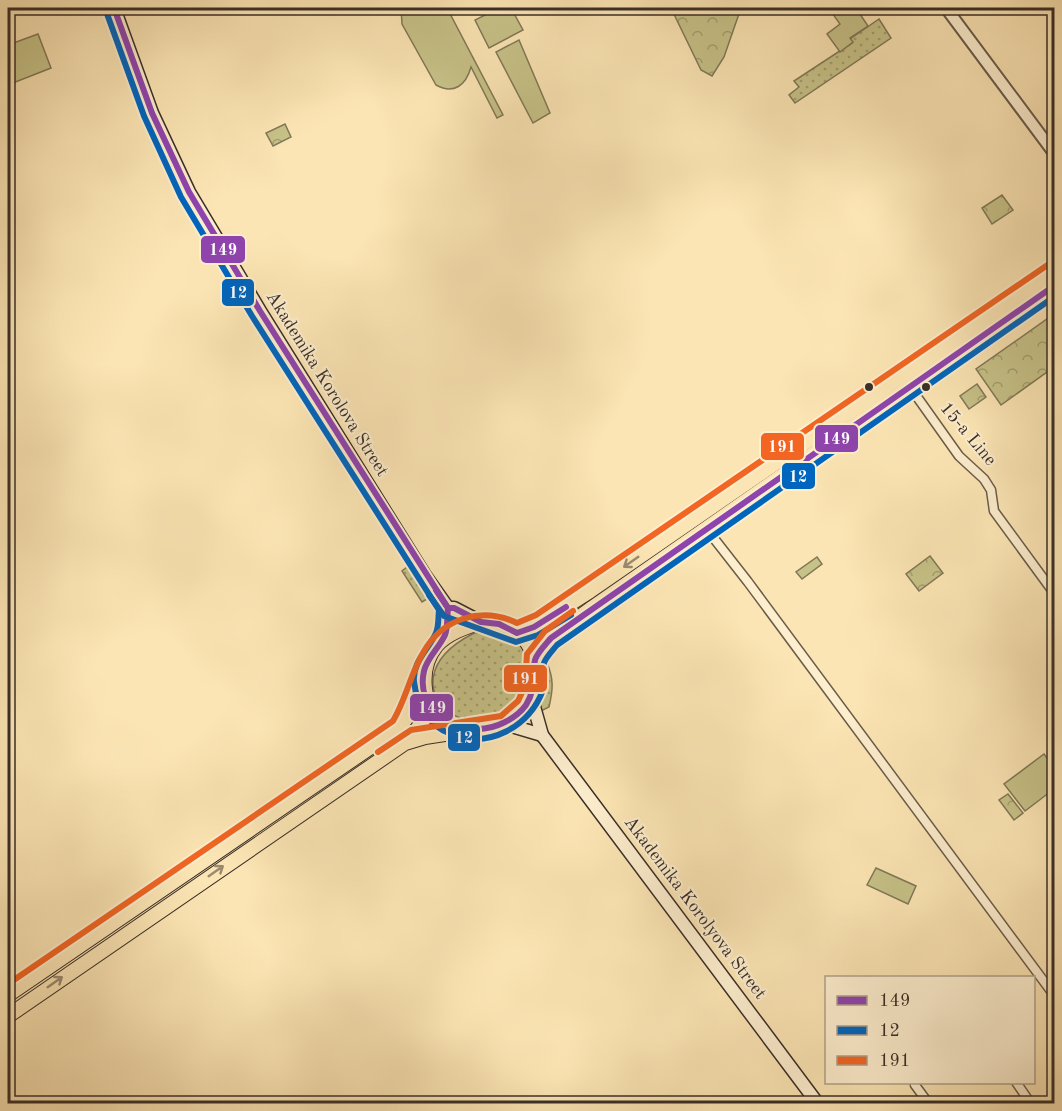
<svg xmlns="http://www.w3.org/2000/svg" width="1062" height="1111" font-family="'Old Standard TT',serif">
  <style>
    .grass { fill: url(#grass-dots); stroke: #807858; stroke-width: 1.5 }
    .forest { fill: url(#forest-crowns); stroke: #807858; stroke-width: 1.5 }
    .pitch { fill: #c7c288; stroke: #807858; stroke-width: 1.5 }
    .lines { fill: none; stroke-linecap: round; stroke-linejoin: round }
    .minor-casing { stroke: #6a5c4a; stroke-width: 11 }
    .tertiary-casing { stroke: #6a5c4a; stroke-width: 14 }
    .secondary-casing { stroke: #392e27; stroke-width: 15 }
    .primary-casing { stroke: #392e27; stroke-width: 16 }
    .minor { stroke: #fdeece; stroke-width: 8 }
    .tertiary { stroke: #fdeece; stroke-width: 10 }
    .secondary { stroke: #fdeece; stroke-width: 12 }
    .primary { stroke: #fce5b4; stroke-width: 14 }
    .bus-1-casing { stroke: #fdeece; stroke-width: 10 }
    .bus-2-casing { stroke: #fdeece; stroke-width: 10 }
    .bus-3-casing { stroke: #fdeece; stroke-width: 10 }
    .bus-1 { stroke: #8e44ad; stroke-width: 6 }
    .bus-2 { stroke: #0065bd; stroke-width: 6 }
    .bus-3 { stroke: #f26522; stroke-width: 6 }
    .oneway { stroke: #9a8a6e }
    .bus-dot { fill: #392e27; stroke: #fdeece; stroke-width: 2 }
    .labels { text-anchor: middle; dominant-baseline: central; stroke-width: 4.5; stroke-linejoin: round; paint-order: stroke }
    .street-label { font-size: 18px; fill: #392e27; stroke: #fdeece }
    .line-badge { stroke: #fdeece; stroke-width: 2 }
    .badge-label { font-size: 16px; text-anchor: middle; font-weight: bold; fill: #fff }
  </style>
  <defs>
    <pattern id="grass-dots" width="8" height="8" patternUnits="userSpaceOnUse" patternTransform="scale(1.5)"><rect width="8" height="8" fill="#c7c288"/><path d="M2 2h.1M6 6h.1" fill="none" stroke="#a39e6f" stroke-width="1.8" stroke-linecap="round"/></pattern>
    <pattern id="forest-crowns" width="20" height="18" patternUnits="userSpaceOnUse" patternTransform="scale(1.5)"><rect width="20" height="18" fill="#c7c288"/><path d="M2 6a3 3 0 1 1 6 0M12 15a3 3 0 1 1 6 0" fill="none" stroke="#a39e6f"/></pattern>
  </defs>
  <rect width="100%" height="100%" fill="#fce5b4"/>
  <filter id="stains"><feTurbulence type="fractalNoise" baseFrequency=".00333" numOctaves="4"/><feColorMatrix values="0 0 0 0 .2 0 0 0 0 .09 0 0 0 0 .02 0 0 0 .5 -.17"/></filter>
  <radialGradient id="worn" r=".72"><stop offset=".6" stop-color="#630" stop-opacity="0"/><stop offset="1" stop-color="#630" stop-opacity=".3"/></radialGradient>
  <g class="grass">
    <polygon points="879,19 891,38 795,103 789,95 799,87 794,81 852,43 850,39"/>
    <polygon points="407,567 427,599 422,602 402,571"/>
    <path d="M481,630C522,630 529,651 529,687C477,771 371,678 481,630Z"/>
    <path d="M547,663C554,679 553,690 549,707L539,712Z"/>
  </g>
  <g class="forest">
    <polygon points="671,8 741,8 724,57 712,76 701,70"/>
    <polygon points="285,124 291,137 273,146 266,133"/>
    <polygon points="1002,195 1013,210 992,224 982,208"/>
    <polygon points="1054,314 1054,367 1001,405 976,369"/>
    <polygon points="977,384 986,397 969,409 960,396"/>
    <polygon points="930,556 943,573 919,591 906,574"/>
    <polygon points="817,557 822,564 802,579 796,572"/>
    <polygon points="1008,794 1023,813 1014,820 999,800"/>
  </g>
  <g class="pitch">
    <path d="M401,8H447L503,115L497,118L471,67C466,85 454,95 436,85L402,24Z"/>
    <polygon points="499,8 511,8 523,30 489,48 475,20"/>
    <polygon points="834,8 856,8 868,26 850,38 853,42 840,52 827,34 840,24 830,10"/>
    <polygon points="38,34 51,68 8,85 8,45"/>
    <polygon points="519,40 550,113 533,123 496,52"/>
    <polygon points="1044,754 1054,767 1054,789 1025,811 1004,784"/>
    <polygon points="876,868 916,886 908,904 867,885"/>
  </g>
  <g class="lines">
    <g class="minor-casing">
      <g id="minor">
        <polyline points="910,387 959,456 984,479 991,490 994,511 1054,593"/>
        <polyline points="705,527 748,582 1054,995"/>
        <polyline points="1016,1082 1031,1104"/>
        <polyline points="915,1085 929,1104"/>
      </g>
    </g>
    <g class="tertiary-casing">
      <polyline id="tertiary" points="946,8 1054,153"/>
    </g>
    <g class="secondary-casing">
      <g id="secondary">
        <polyline points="114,8 152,113 189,192 260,311 424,574 448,608 446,630 440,642"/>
        <polyline points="448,608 454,608 481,622"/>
        <polyline points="531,696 542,735 818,1104"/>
        <polyline points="505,724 542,735"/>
      </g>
    </g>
    <g class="primary-casing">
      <g id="primary">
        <path d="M481,622C553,619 554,719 484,729C470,731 458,731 445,723C420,707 419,667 436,646C447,633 466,627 481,622Z"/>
        <polyline points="517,633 540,623 590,591 1054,271"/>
        <polyline points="535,659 551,638 592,608 1054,286"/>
        <polyline points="8,995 400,727 410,713 423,680"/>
        <polyline points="8,1016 405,743 425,737 464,731"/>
      </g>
    </g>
    <use href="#minor" class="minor"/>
    <use href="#tertiary" class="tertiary"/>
    <use href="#secondary" class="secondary"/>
    <use href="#primary" class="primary"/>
    <g class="bus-1-casing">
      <g id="bus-1">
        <path d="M114,8L152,113L189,192L260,311L448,608C447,617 448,627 445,635C439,648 427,658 424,671C416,706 448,730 478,729C495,729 516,719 526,705C537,687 531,678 535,660C537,653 546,644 551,638L1054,286"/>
        <polyline points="436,590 448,608 454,608 481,622 499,624 517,633 534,627 566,607"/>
      </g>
    </g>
    <g class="bus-2-casing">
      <g id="bus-2">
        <path d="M106,11L144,116L181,197L252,316L439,610C438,618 439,626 436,633C429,649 412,662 414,682C417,705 428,726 451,734C489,749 529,727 543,690C546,681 542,672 544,663C546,657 553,650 557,645L1054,297"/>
        <polyline points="429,595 444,616 516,642 538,635 571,615"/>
      </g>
    </g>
    <g class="bus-3-casing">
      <g id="bus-3">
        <polyline points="378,752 411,730 501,716 518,701 525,686 527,654 545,631 573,611"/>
        <path d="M8,984L393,721C406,699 410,675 423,653C442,618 482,606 517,623L536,615L1049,264"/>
      </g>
    </g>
    <use href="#bus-1" class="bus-1"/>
    <use href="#bus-2" class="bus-2"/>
    <use href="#bus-3" class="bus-3"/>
  </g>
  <defs><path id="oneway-shaft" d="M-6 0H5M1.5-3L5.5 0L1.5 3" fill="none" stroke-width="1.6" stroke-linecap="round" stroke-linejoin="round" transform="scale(1.5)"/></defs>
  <g class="oneway">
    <use href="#oneway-shaft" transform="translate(631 562) rotate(145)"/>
    <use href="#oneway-shaft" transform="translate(216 871) rotate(-35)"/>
    <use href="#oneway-shaft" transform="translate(55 982) rotate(-35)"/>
  </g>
  <g class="bus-dot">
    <circle cx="869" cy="387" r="5"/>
    <circle cx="926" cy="387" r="5"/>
  </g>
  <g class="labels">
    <g class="street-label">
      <text transform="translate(327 384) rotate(58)">Akademika Korolova Street</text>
      <text transform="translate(968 434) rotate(50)">15-a Line</text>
      <text transform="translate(695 908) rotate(53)">Akademika Korolyova Street</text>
    </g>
  </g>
  <g class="line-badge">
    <rect x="200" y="235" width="46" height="29" rx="6" fill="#8e44ad"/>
    <rect x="221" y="278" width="34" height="29" rx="6" fill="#0065bd"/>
    <rect x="814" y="424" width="45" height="29" rx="6" fill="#8e44ad"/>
    <rect x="760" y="432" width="45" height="29" rx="6" fill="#f26522"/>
    <rect x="781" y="462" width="35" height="28" rx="6" fill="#0065bd"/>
    <rect x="503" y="664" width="45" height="29" rx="6" fill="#f26522"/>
    <rect x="409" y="693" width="45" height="29" rx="6" fill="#8e44ad"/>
    <rect x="447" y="723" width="34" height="29" rx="6" fill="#0065bd"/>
  </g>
  <g class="badge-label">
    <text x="223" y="255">149</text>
    <text x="238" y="298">12</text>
    <text x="836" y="444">149</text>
    <text x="782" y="452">191</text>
    <text x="798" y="482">12</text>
    <text x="525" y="684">191</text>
    <text x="432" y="713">149</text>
    <text x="464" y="743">12</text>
  </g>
  <rect width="1062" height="1111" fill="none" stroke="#fce5b4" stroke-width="30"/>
  <rect x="9" y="9" width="1044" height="1093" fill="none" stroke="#392e27" stroke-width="3"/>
  <rect x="15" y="15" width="1032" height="1081" fill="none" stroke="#392e27" stroke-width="1.5"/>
  <rect x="825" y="976" width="210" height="108" fill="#fdeece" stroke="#afa18b" stroke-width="1.5"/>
  <rect x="837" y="996" width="30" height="9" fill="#8e44ad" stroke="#afa18b" stroke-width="1.5"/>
  <text x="879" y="1006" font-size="18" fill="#392e27">149</text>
  <rect x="837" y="1026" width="30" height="9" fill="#0065bd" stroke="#afa18b" stroke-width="1.5"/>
  <text x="879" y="1036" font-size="18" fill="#392e27">12</text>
  <rect x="837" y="1056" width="30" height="9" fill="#f26522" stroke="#afa18b" stroke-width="1.5"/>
  <text x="879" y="1066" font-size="18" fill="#392e27">191</text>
  <rect width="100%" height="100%" filter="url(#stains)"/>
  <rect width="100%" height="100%" fill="url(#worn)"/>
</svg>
